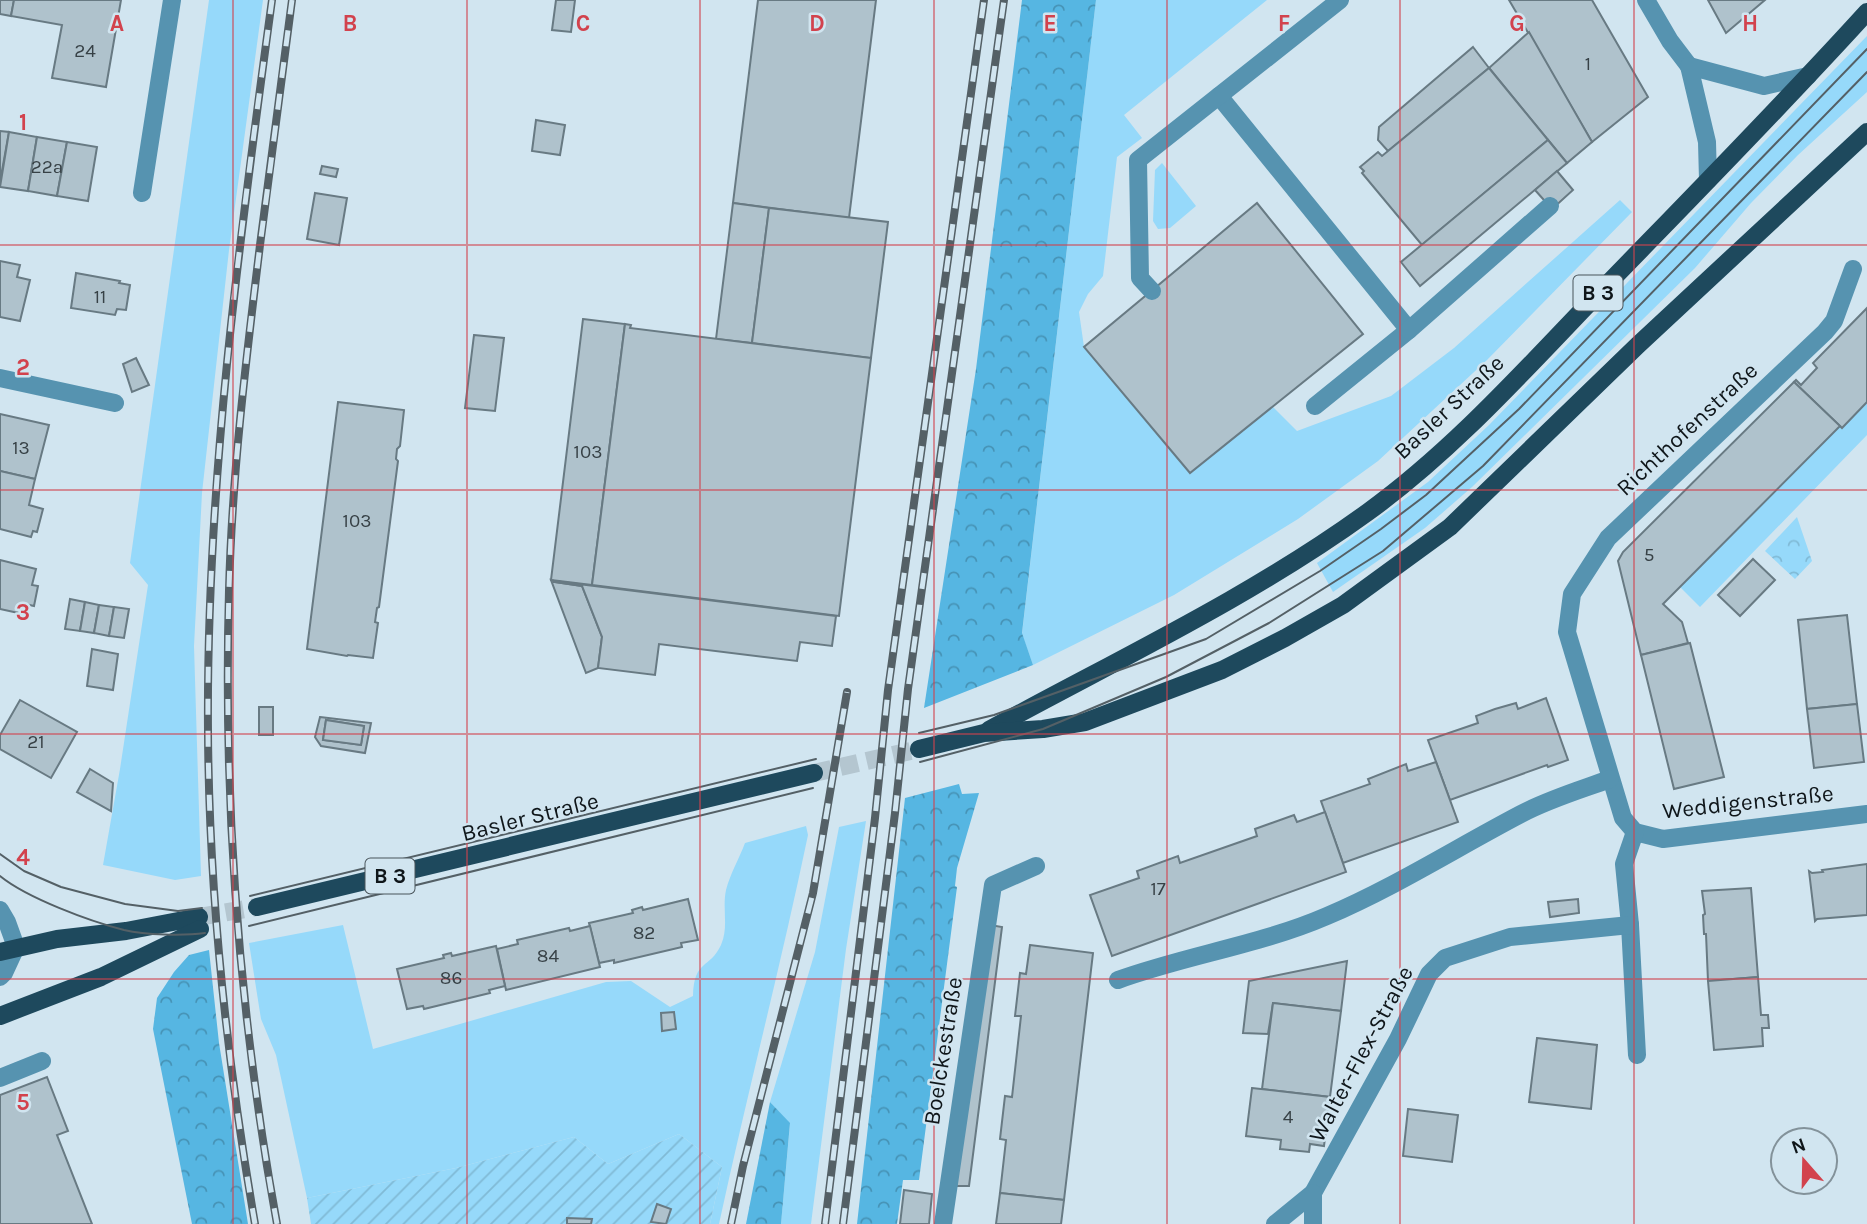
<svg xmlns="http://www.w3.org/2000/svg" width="1867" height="1224" font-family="Karla,sans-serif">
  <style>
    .grass { fill: #96d9fa }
    .forest { fill: url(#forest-crowns) }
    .park { fill: url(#park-crowns) }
    .garden { fill: url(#garden-furrows) }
    .building { fill: #afc2cc; stroke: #687a83; stroke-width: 2; fill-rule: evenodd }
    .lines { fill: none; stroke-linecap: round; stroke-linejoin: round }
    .major-tunnel { stroke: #b4c6d0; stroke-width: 18; stroke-dasharray: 18 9; stroke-linecap: butt }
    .minor { stroke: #5693b0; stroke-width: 18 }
    .major { stroke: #1e495d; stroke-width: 18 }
    .tram { stroke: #546066; stroke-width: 2 }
    .rail-casing { stroke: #546066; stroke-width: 8 }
    .rail { stroke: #d1e5f0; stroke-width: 5; stroke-dasharray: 16; stroke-linecap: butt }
    .grid { fill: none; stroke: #d2424d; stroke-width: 2; stroke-opacity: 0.55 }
    .labels { text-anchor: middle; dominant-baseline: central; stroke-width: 5; stroke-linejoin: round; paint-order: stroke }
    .number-label { font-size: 19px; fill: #374146 }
    .shield { fill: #d1e5f0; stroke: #49545a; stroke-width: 2 }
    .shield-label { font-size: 21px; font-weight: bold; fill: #0f161a }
    .street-label { font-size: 23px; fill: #0f161a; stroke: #d1e5f0 }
    .grid-label { font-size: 23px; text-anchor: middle; font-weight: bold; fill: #d2424d; stroke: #d1e5f0; stroke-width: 5; stroke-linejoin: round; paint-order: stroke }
  </style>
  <defs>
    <pattern id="forest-crowns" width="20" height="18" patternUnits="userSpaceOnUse" patternTransform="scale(1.75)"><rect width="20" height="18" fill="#56b6e2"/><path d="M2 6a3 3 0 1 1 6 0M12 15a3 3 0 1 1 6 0" fill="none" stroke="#4693b6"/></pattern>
    <pattern id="park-crowns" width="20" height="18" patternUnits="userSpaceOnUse" patternTransform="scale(1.75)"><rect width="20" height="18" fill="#96d9fa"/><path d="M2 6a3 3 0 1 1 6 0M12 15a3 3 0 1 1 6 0" fill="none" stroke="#80bad6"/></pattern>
    <pattern id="garden-furrows" width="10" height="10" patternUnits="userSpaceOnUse" patternTransform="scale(1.75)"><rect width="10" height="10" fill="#96d9fa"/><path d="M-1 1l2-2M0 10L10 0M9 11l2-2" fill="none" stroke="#80bad6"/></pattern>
  </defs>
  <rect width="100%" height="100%" fill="#d1e5f0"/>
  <g class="grass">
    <polygon points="209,0 263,0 229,250 202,493 194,646 201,876 175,880 103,865 120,769 148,585 130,563"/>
    <polygon points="1096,0 1267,0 1124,115 1142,138 1117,157 1103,276 1088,294 1079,312 1084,347 1190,473 1272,406 1297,431 1391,396 1454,348 1620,200 1632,212 1487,360 1378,461 1298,519 1174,595 1033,665 1022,634"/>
    <polygon points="1867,36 1867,92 1798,155 1751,203 1695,268 1472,487 1425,528 1333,592 1317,563 1428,482 1489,425"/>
    <polygon points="1162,163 1196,206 1170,228 1158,229 1153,221 1155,170"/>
    <polygon points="1867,402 1867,435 1700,607 1680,587 1840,426 1842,427"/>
    <polygon points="866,821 846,949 811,1224 781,1224 790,1124 770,1102 815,952 839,827"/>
    <path d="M806,826L808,835C781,965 747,1094 719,1224H710L722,1167L679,1134L608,1164L574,1137L456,1168L307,1198L276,1055L261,1019L249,943L343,925L373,1049L606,982L631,981L670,1007L693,996C694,959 710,969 721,945C729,927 722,909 726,890C730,874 739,859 745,843Z"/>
  </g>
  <g class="forest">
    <polygon points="1022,0 1096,0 1022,633 1033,665 924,708 976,369"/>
    <polygon points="959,784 962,794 979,793 957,868 955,886 957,887 919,1180 903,1180 897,1224 857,1224 905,798"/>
    <polygon points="209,950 219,1043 248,1224 192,1224 153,1029 157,998 174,972 189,955"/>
    <polygon points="770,1102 790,1123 781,1224 746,1224"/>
  </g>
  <polygon class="park" points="1797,517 1812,561 1795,579 1765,551"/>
  <polygon class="garden" points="679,1134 722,1167 710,1224 311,1224 307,1198 456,1168 574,1137 608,1164"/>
  <g class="building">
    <polygon points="0,0 14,0 11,16 0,14"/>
    <polygon points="14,0 121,0 106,87 52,78 62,25 11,16"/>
    <polygon points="556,0 575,0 571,32 552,30"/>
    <polygon points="758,0 876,0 849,218 733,203"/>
    <polygon points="1509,0 1592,0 1648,97 1592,142"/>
    <polygon points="1708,0 1765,0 1726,33"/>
    <polygon points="1529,32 1592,142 1567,163 1489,68"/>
    <polygon points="1473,47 1489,68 1388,151 1378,140 1379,127"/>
    <polygon points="1489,68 1548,140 1422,245 1362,173 1364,171 1360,167 1378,152 1382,156"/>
    <polygon points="536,120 565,125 560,155 532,151"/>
    <polygon points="0,131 9,132 0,182"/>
    <polygon points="9,132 37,137 28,191 0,187"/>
    <polygon points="37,137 67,142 57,196 28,191"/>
    <polygon points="1548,140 1567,163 1420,286 1401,262"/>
    <polygon points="67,142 97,147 88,201 57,196"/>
    <polygon points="322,166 338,169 336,177 320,174"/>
    <polygon points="1557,171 1573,190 1552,209 1535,190"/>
    <polygon points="315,193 347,198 339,245 307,239"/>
    <polygon points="733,203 769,208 752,343 716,339"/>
    <polygon points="1257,203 1363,334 1190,473 1084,347"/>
    <polygon points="769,208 888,222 871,358 752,343"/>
    <polygon points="0,261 20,265 17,277 30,280 20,321 0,317"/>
    <polygon points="76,273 120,281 119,283 130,285 126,310 117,309 115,315 71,308"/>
    <polygon points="1867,308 1867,402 1842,428 1794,382 1796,380 1801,385 1817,368 1813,363"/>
    <polygon points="583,319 625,324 592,585 551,580"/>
    <polygon points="625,324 631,325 630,328 871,358 839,616 592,585"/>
    <polygon points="474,335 504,338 495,411 465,408"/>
    <polygon points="136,358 149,385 132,392 123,364"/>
    <polygon points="1794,382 1840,426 1663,604 1682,622 1688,643 1641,655 1618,561 1623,552"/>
    <polygon points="338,402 404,410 400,446 397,449 396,459 398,461 379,607 377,608 375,622 378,623 373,658 348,655 347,656 307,649"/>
    <polygon points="0,414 49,425 35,479 0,471"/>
    <polygon points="0,471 35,479 29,505 43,509 37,532 33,531 31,537 0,529"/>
    <polygon points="1753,559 1775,580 1740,616 1718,595"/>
    <polygon points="0,560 36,569 32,585 38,586 34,606 25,604 23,614 0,609"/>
    <polygon points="551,580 554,581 554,582 582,586 602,637 598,668 586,673"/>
    <polygon points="554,581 836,616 832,646 800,642 797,661 659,644 655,675 598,668 602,637 582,586 554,582"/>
    <polygon points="70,599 85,602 80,631 65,629"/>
    <polygon points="85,602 99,605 94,633 80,631"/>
    <polygon points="99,605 114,607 109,636 94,633"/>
    <polygon points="114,607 129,609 124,638 109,636"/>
    <polygon points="1847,615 1857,704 1807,709 1798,620"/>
    <polygon points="1690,643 1724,777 1674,789 1641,655"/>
    <polygon points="92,649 118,654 113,690 87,686"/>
    <polygon points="1546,698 1568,760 1548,767 1547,765 1450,800 1428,740 1478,723 1476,716 1495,709 1516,703 1518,709"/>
    <polygon points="20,700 77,732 51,778 0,749 0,735"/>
    <polygon points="1857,704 1864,762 1814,768 1807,709"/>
    <rect x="259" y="707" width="14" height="28"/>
    <path d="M320,717L371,723L365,753L321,746L315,737ZM326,720L364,726L361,745L323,740Z"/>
    <polygon points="326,720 364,726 361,745 323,740"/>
    <polygon points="1436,762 1458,822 1343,863 1321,801 1370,784 1368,779 1406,764 1408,771"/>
    <polygon points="90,769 113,783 111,811 77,792"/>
    <polygon points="1325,812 1346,872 1112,956 1090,895 1139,878 1137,871 1178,856 1180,863 1257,836 1255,829 1294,815 1297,822"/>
    <polygon points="1867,864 1867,915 1817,919 1815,921 1809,871 1812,873 1823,872 1822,870"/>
    <polygon points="1751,888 1758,977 1708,981 1706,934 1704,934 1703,915 1705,914 1702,891"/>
    <polygon points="688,899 698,940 681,943 682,947 614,963 614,960 599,963 589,923 633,913 632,910 642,907 643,910"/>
    <polygon points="1578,899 1579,913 1550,917 1548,902"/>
    <polygon points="990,925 1002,927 969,1186 956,1186"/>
    <polygon points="590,926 600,967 506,990 497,949 518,944 517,940 569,928 570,931"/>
    <polygon points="1030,945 1093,953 1064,1200 1000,1193 1006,1140 1000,1139 1005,1096 1012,1097 1021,1016 1015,1016 1020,973 1026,974"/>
    <polygon points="496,946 505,986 489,990 490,993 424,1009 423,1006 407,1009 397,969 444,958 443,955 451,953 452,956"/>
    <polygon points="1347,961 1341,1011 1273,1003 1268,1034 1243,1033 1249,981"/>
    <polygon points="1758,977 1761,1015 1768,1015 1769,1028 1762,1028 1763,1046 1714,1050 1708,981"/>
    <polygon points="1273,1003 1341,1011 1330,1097 1262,1089"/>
    <polygon points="674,1012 676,1029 662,1031 661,1013"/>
    <polygon points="1537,1038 1597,1045 1591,1109 1529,1102"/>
    <polygon points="47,1077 68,1131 57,1135 92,1224 0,1224 0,1095"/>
    <polygon points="1252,1088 1330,1097 1324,1146 1310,1144 1309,1152 1280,1149 1281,1140 1246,1136"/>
    <polygon points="1408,1109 1458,1115 1452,1162 1403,1156"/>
    <polygon points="904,1190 932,1194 929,1224 900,1224"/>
    <polygon points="1000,1193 1064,1200 1061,1224 996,1224"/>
    <polygon points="657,1204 671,1209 666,1224 651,1222"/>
    <polygon points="567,1218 592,1219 591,1224 567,1224"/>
  </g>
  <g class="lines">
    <g class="major-tunnel">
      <polyline points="814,773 919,749"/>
      <polyline points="199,917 257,907"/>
    </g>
    <g class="minor">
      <polyline points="1646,0 1670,41 1689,66"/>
      <polyline points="1219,96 1409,330 1315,406"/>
      <polyline points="1708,180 1707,142 1689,66 1764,86 1808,76"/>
      <polyline points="142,193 172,0"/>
      <polyline points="1853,269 1834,321 1825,332 1608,538 1572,594 1567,632 1623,818 1635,832 1663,839 1867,814"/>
      <polyline points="1152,291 1140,278 1138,160 1340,0"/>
      <polyline points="1409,330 1550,206"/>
      <polyline points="0,378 115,403"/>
      <polyline points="1635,832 1624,864 1630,925 1637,1055"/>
      <polyline points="0,910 7,922 16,947 4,973 0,977"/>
      <path d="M1118,980C1187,955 1260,945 1327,916C1395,887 1456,848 1521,814C1549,799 1580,790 1610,779"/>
      <polyline points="0,1078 42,1061"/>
      <polyline points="943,1224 993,885 1036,866"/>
      <polyline points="1275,1224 1313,1193 1398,1039 1429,974 1445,958 1510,937 1630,925"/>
      <polyline points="1313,1224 1313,1193"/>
    </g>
    <g class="major">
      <path d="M989,730C1115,661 1251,597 1368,512C1451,452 1522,373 1593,299C1685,204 1778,110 1867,12"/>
      <polyline points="919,749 984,733 1043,729 1085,722 1222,670 1285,638 1343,605 1450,527 1638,345 1867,132"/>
      <polyline points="257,907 814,773"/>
      <polyline points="0,952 57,939 126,931 199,917"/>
      <polyline points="0,1016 101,977 200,929"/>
    </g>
    <g class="tram">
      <polyline points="919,733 994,715 1206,639 1320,571 1381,529 1426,495 1519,409 1867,49"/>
      <polyline points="920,762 1043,729 1166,677 1269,623 1383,551 1483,466 1867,72"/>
      <polyline points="0,854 24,871 61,887 125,904 178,911 202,908"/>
      <path d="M0,876C27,898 89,921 124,930C146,935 183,936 205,933"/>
      <polyline points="250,896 816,759"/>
      <polyline points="249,926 813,788"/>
    </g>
    <g class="rail-casing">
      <g id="rail">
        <path d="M255,1224C227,1062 209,896 208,732C206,487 239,242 272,0"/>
        <path d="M277,1224C239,1015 223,802 229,590C232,474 246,360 260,245C271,164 281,82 292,0"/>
        <polyline points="731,1224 743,1166 813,893 847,692"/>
        <polyline points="825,1224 875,818 888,690 984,0"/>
        <polyline points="843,1224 895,813 908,689 1004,0"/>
      </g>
    </g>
    <use href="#rail" class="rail"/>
  </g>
  <path class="grid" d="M233,0V1224M467,0V1224M700,0V1224M934,0V1224M1167,0V1224M1400,0V1224M1634,0V1224M0,245H1867M0,490H1867M0,734H1867M0,979H1867"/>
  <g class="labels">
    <g class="number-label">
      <text x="85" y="51">24</text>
      <text x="1588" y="64">1</text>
      <text x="47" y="167">22a</text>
      <text x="100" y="297">11</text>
      <text x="21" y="448">13</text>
      <text x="588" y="452">103</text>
      <text x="357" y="521">103</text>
      <text x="1649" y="555">5</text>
      <text x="36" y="742">21</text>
      <text x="1158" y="889">17</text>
      <text x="644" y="933">82</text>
      <text x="548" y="956">84</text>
      <text x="451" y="978">86</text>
      <text x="1288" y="1117">4</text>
    </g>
    <g class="shield">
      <rect x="1573.5" y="275.5" width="49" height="35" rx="5"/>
      <rect x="365.5" y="858.5" width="49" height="35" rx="5"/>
    </g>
    <g class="shield-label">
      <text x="1598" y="293">B 3</text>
      <text x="390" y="876">B 3</text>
    </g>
    <g class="street-label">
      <text transform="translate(1449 407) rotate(-43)">Basler Straße</text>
      <text transform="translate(1687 429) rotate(-43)">Richthofenstraße</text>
      <text transform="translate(1748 802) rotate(-6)">Weddigenstraße</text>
      <text transform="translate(530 817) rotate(-14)">Basler Straße</text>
      <text transform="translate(943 1051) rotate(-81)">Boelckestraße</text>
      <text transform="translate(1361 1054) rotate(-62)">Walter-Flex-Straße</text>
    </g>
  </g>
  <g class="grid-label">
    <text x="117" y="31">A</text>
    <text x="350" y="31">B</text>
    <text x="583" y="31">C</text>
    <text x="817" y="31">D</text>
    <text x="1050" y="31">E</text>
    <text x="1284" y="31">F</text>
    <text x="1517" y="31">G</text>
    <text x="1750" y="31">H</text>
    <text x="23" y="130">1</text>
    <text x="23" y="375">2</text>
    <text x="23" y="620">3</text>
    <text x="23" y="865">4</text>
    <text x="23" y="1110">5</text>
  </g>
  <g transform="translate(1804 1161) rotate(340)"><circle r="33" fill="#d1e5f0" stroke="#83929a" stroke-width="2"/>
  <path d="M0-5L12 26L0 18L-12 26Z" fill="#d2424d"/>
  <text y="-10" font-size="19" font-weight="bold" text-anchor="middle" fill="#0f161a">N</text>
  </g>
</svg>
